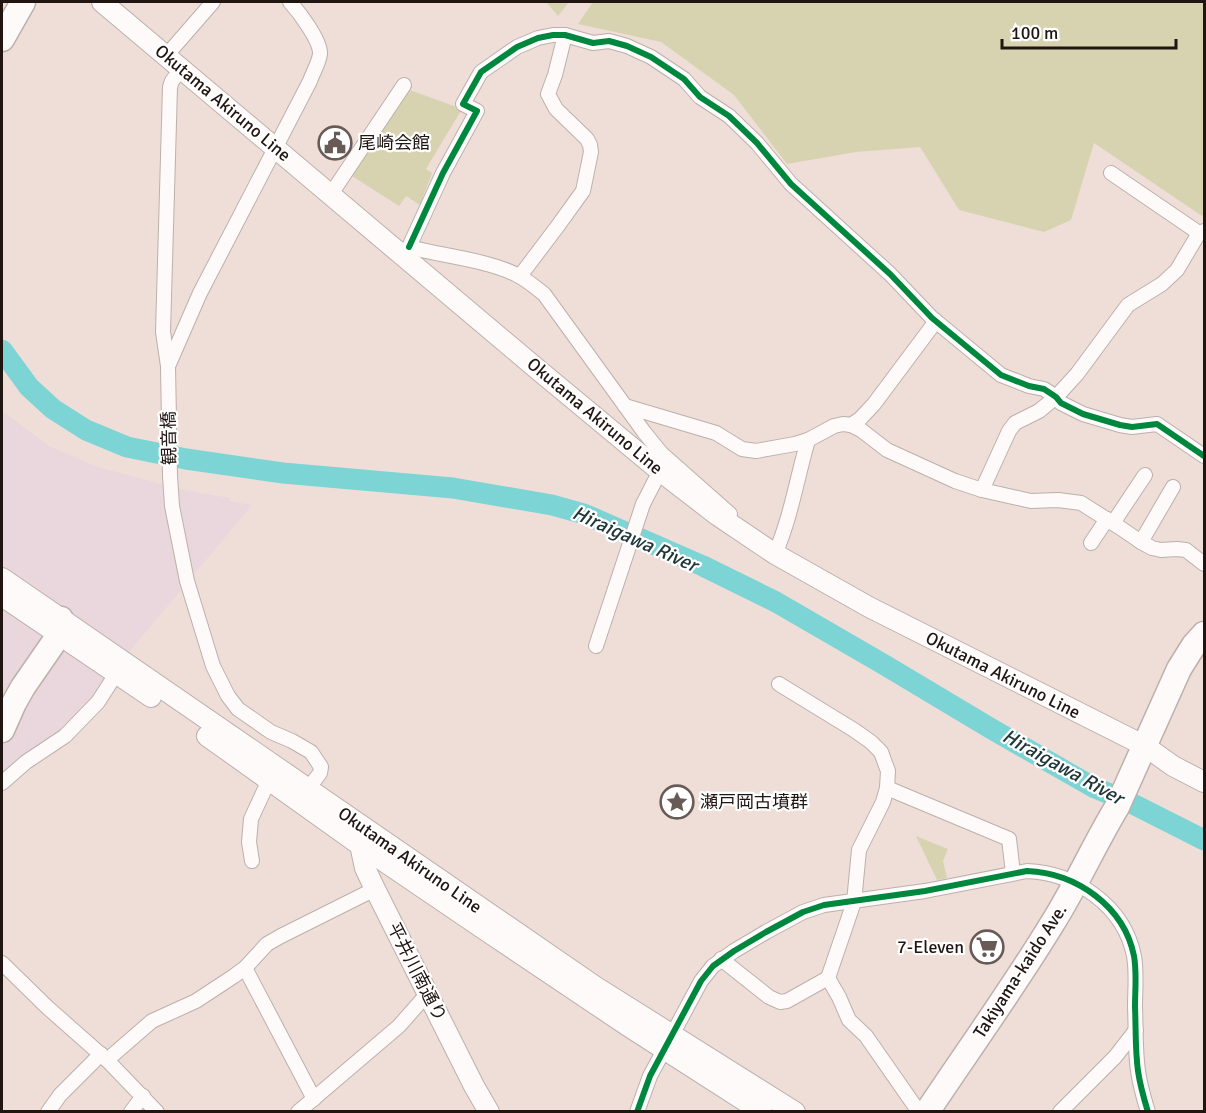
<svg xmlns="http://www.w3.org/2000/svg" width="1206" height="1113" font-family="Signika,'Noto Sans JP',sans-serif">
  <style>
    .industrial { fill: #e9d7dd }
    .green { fill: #d7d3b0 }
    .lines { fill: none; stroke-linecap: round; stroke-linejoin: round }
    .river { stroke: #7cd4d5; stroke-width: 21 }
    .street-casing { stroke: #bcb0ab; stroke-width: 16 }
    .secondary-casing { stroke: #bcb0ab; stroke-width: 22 }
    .highway-casing { stroke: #bcb0ab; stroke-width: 27 }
    .street { stroke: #fdfaf9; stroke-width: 14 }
    .secondary { stroke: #fdfaf9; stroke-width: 20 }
    .highway { stroke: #fdfaf9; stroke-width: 24 }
    .cycleway-casing { stroke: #fff; stroke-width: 10 }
    .cycleway { stroke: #00873e; stroke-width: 6 }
    .labels { text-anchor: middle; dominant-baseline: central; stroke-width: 4.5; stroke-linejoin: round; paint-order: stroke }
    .street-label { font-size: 18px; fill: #201511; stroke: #fff }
    .poi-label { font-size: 18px; fill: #201511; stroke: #fff; text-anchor: start }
    .water-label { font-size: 20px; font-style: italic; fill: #203738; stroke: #fff }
  </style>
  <rect width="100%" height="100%" fill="#efded8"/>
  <polygon class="industrial" points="2,411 49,446 98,467 184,490 230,498 229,501 252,505 104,682 90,703 64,730 2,776"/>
  <g class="green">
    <polygon points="546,2 569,2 558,16"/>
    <polygon points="593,2 1204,2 1204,215 1202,216 1094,143 1071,220 1044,232 959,210 920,147 856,152 787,164 734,95 661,42 578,24"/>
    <polygon points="410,90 462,109 426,169 432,173 420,205 406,196 399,206 352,176"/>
    <polygon points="916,836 948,849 943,861 947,878 937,880"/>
  </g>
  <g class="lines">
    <polyline class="river" points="2,350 29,387 53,409 86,430 127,447 186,459 283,473 453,488 552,505 584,514 703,566 776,602 883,664 990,728 1093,787 1127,801 1204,840"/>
    <g class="street-casing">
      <g id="street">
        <polyline points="166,56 213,2"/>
        <polyline points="181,69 172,81 170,87 163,332 168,366 170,476 172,506 187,581 213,666 228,696 238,709 271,732 292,741 311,752 321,767 320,773 308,789"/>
        <polyline points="1111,173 1199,233"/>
        <polyline points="331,194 404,85"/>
        <polyline points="409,247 443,173 477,111 463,104 481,72 517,47 538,38 553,35 565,35 593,43 609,41 627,46 651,57 684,79 700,97 729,116 757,143 791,184 890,274 932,318 1001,375 1029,386 1044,389 1056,397 1061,403 1083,414 1120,425 1132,427 1157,424 1204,456"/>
        <path d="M403,253L409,247C442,256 488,260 517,275C527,280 535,287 544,294L644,432L661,453L730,514"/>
        <polyline points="520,276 557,227 583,191 591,152 590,145 587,139 556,109 548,94 555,75 565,35"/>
        <path d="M169,364L200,293L310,81C313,72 319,63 320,54C321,41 299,12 290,2"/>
        <polyline points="625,406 716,433 742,449 756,451 795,444 808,440 834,426 843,424 851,425 861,430 887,450 955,481 982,490 1031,501 1058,500 1081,503 1119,527 1141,542 1152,548 1161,550 1177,549 1186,550 1204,564"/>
        <polyline points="851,425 860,419 874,404 936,321"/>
        <polyline points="982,490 1009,431 1015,423 1039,411 1056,397 1077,374 1128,305 1162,284 1177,270 1199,233 1204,231"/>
        <polyline points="1113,523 1145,475"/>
        <polyline points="1141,542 1173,487"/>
        <polyline points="1091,543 1107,519"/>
        <path d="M770,549L775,554C791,517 797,478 808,440"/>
        <polyline points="596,646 643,504 660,471"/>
        <polyline points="2,783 26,762 65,736 98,702 116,674"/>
        <polyline points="887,788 1009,839 1013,873"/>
        <polyline points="252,861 249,842 251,819 269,780"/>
        <polyline points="721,959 769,997 780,1002 787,1001 828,978 854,902 859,850 883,802 887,788 888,771 881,752 871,742 854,730 779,684"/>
        <polyline points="2,963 47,1007 107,1060 157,1112"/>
        <polyline points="245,968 314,1099"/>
        <polyline points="828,978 839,997 849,1020 866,1036 919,1112"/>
        <polyline points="107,1060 152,1021 196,1001 234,976 245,968 267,944 281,936 375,889"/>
        <polyline points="48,1112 60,1095 101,1054"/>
        <polyline points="131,1112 143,1096"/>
        <polyline points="298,1112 399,1026 428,993"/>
        <path d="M637,1112L650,1076L701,981L713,966L734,951L766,932L803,912L824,905L925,891L1027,871C1076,873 1124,906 1134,956C1137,973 1135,990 1135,1007C1136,1028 1135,1050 1138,1071C1140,1085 1144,1099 1148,1112"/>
        <polyline points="1060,1112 1115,1057 1136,1030"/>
      </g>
    </g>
    <g class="secondary-casing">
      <g id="secondary">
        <polyline points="102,2 530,363 660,471 717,515 775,554 869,607 1145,746 1173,766 1204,782"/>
        <polyline points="2,578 596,987 795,1112"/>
        <polyline points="2,596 151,697"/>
        <polyline points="207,736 360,845 482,928 628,1026 762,1112"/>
        <polyline points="362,841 360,845 365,868 375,889 474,1086 489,1112"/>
      </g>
    </g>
    <g class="highway-casing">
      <g id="highway">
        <polyline points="2,39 23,2"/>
        <polyline points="2,730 14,703 23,687 59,635 61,619"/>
        <path d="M927,1112C969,1049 1013,988 1052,924C1076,886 1094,845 1117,807L1179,669L1194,645L1204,634"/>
      </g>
    </g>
    <use href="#street" class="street"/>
    <use href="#secondary" class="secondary"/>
    <use href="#highway" class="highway"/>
    <g class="cycleway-casing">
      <g id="cycleway">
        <polyline points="409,247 443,173 477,111 463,104 481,72 517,47 538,38 553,35 565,35 593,43 609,41 627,46 651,57 684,79 700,97 729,116 757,143 791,184 890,274 932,318 1001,375 1029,386 1044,389 1056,397 1061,403 1083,414 1120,425 1132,427 1157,424 1204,456"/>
        <path d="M637,1112L650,1076L701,981L713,966L734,951L766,932L803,912L824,905L925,891L1027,871C1076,873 1124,906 1134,956C1137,973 1135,990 1135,1007C1136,1028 1135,1050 1138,1071C1140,1085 1144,1099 1148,1112"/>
      </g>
    </g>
    <use href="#cycleway" class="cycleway"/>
  </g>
  <defs>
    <g id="civic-ring" transform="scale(1.725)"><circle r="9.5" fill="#fff" stroke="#685b57" stroke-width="1.5"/><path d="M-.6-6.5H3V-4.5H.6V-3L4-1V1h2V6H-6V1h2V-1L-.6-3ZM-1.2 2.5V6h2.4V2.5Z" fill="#685b57"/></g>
    <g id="sight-ring" transform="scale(1.725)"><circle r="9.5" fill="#fff" stroke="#685b57" stroke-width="1.5"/><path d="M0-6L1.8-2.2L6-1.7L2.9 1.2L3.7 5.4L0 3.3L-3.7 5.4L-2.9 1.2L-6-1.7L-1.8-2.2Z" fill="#685b57"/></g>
    <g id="supermarket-ring" transform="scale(1.725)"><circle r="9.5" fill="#fff" stroke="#685b57" stroke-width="1.5"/><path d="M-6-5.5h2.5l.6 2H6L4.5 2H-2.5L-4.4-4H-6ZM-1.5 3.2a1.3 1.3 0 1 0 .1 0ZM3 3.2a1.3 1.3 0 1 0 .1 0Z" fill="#685b57"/></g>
  </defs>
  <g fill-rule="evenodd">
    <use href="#civic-ring" x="335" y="143"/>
    <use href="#sight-ring" x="677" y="802"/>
    <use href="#supermarket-ring" x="987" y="947"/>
  </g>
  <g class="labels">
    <g class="street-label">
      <text transform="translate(223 103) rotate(40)">Okutama Akiruno Line</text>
      <text transform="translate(595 416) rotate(40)">Okutama Akiruno Line</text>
      <text transform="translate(169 438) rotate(-91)">観音橋</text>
      <text transform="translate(1003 675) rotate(27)">Okutama Akiruno Line</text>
      <text transform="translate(410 860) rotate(35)">Okutama Akiruno Line</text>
      <text transform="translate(1020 971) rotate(-57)">Takiyama-kaido Ave.</text>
      <text transform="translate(417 972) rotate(63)">平井川南通り</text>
    </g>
    <g class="poi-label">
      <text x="358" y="143">尾崎会館</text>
      <text x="700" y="802">瀬戸岡古墳群</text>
      <text x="964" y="947" text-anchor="end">7-Eleven</text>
    </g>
    <g class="water-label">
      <text transform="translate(635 539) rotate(24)">Hiraigawa River</text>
      <text transform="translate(1063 767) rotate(29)">Hiraigawa River</text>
    </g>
  </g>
  <rect width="1206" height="1113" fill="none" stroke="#201511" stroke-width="6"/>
  <path d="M1002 39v9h174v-9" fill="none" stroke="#201511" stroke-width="3"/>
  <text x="1011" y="39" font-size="18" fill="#201511" stroke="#ffffff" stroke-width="4.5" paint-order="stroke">100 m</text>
</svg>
